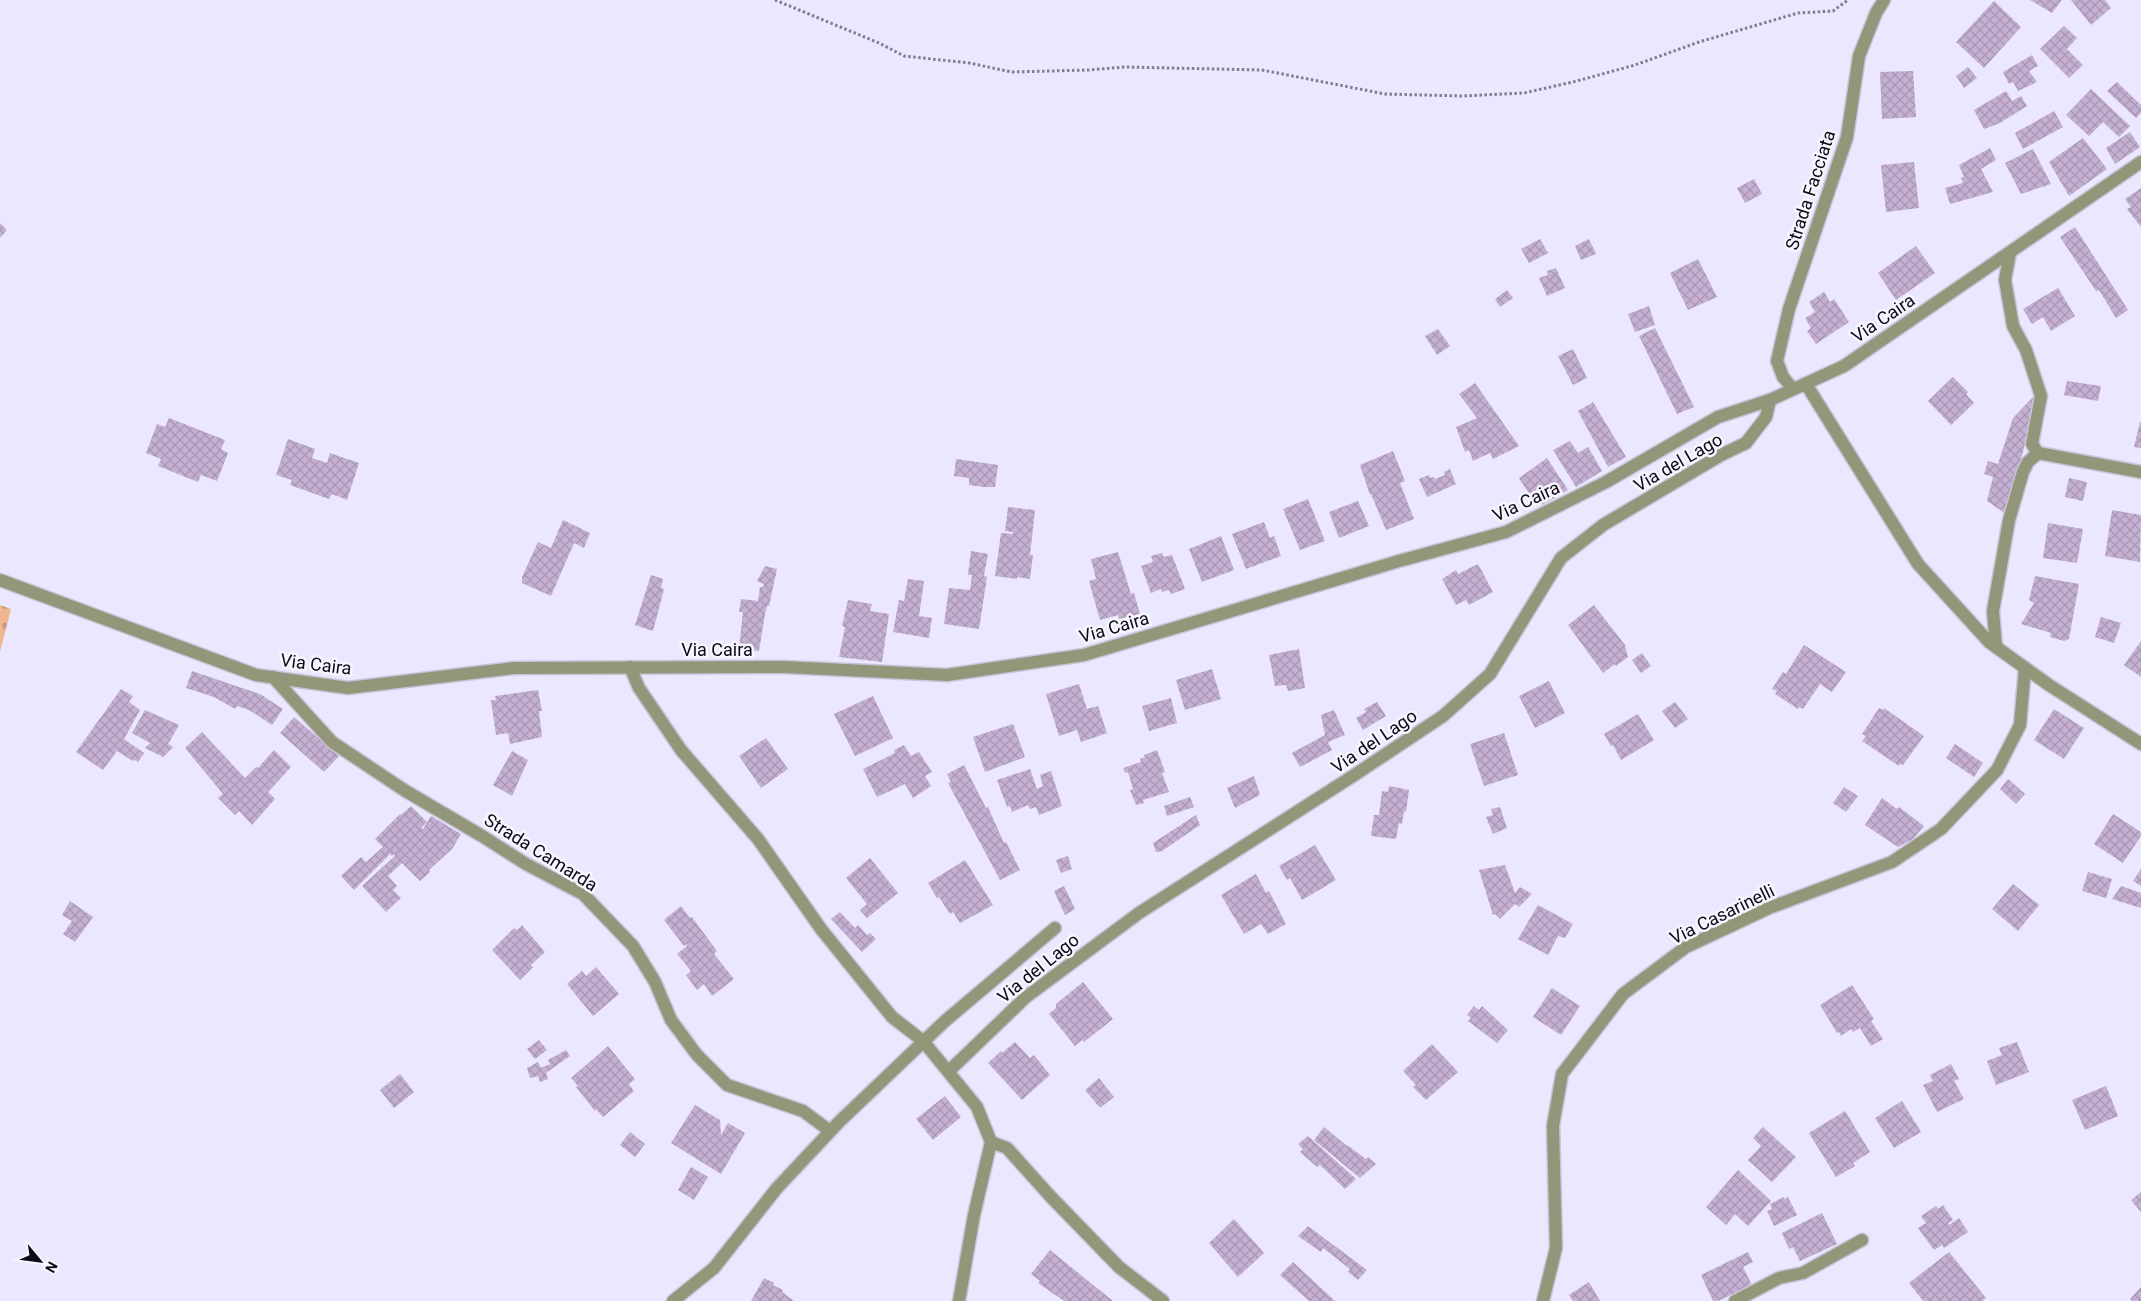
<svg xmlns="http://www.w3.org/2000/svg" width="2141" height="1301" font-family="Roboto,sans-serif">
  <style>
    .cemetery { fill: url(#cemetery-stones) }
    .building { fill: url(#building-cross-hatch) }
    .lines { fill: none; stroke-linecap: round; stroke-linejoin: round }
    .minor-casing { stroke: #c6c4d9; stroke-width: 15 }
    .tertiary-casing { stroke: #c6c4d9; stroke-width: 15 }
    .path { stroke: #807d8f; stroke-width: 3; stroke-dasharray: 2.5 2.5; stroke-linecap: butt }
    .minor { stroke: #939679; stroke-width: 12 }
    .tertiary { stroke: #939679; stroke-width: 12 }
    .labels { text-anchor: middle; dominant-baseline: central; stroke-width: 5; stroke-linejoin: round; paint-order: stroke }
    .street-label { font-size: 18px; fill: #0c0a16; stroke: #f7f6fe }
  </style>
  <defs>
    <pattern id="cemetery-stones" width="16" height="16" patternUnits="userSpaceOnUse" patternTransform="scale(1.25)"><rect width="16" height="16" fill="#f0b591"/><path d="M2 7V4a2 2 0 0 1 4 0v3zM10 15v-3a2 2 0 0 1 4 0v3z" fill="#cd9a7c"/></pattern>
    <pattern id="building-cross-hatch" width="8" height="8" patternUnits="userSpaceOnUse" patternTransform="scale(1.25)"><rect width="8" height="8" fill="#c5b0d3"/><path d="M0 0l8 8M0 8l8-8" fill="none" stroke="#a896b4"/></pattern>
  </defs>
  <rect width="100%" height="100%" fill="#eae7fe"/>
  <polygon class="cemetery" points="0,605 11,609 0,652"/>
  <g class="building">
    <polygon points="2030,0 2062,0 2052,13"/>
    <polygon points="2071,0 2105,0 2111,8 2091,25"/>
    <polygon points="1994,1 2021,27 1984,68 1956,42"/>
    <polygon points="2064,26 2077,38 2067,49 2083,65 2069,78 2040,49"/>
    <polygon points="2032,55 2038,66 2029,71 2037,82 2018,91 2013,82 2009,84 2003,72"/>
    <polygon points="1968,67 1977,78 1964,88 1956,76"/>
    <polygon points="1913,71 1916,117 1882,119 1880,72"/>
    <polygon points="2117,82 2141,105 2141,113 2136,118 2107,91"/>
    <polygon points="2091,89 2130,126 2119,137 2103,122 2089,136 2066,115"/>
    <polygon points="2006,91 2012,101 2021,96 2027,106 2000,123 1984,129 1974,110"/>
    <polygon points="2054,111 2063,127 2023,149 2015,133"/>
    <polygon points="2130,132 2140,147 2115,164 2106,148"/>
    <polygon points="2083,138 2107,169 2069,196 2049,162"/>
    <polygon points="1990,148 1996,160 1981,169 1993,192 1950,204 1945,188 1963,183 1961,178 1964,177 1959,165"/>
    <polygon points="2033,149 2051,184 2021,194 2005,163"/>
    <polygon points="1914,162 1919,208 1886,212 1881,165"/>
    <polygon points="1754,179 1762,194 1745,203 1737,188"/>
    <polygon points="2141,188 2141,227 2127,209 2131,207 2125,199"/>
    <polygon points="0,223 7,230 0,238"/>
    <polygon points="2075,227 2128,310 2116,318 2099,290 2096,291 2060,237"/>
    <polygon points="1540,239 1548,253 1529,263 1521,249"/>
    <polygon points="1589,239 1596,254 1581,260 1575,246"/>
    <polygon points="1916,246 1935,273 1896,300 1878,273"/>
    <polygon points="1698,259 1717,297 1688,310 1670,273"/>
    <polygon points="1556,268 1565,288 1547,296 1539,278 1548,275 1547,271"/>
    <polygon points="2058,288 2075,316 2051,331 2043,317 2032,324 2023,309"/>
    <polygon points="1507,290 1513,298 1500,307 1495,299"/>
    <polygon points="1824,292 1830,302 1834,299 1849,322 1816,344 1807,331 1811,328 1805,318 1815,312 1809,302"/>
    <polygon points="1649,306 1655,325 1635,332 1628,314"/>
    <polygon points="1655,328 1694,407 1677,414 1639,336"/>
    <polygon points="1438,329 1450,346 1437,355 1425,336"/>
    <polygon points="1573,349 1587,378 1573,385 1558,356"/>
    <polygon points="1953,377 1968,392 1966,394 1974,403 1951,425 1928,401"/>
    <polygon points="2067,381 2101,386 2098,401 2064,395"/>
    <polygon points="1475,383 1519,446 1493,459 1490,453 1473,461 1469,450 1465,452 1456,427 1477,418 1459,394"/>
    <polygon points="2033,397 2035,399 2031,422 2006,514 1987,501 1993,477 1984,474 1988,461 1998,464 2013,418"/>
    <polygon points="1593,402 1626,457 1608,467 1578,411"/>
    <polygon points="169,418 225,440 221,449 228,453 217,481 201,475 198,482 158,466 161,459 146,453 157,424 165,427"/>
    <polygon points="2140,422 2141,422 2141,448 2134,447"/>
    <polygon points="288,439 315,449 312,458 327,463 330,453 359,463 347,500 332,494 329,499 290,485 292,480 276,475"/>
    <polygon points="1570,441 1578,453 1588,447 1602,471 1576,487 1553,450"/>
    <polygon points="1393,451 1405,481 1400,483 1414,519 1386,530 1371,494 1370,495 1360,465"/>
    <polygon points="1547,458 1568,490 1542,505 1541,503 1537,506 1519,478"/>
    <polygon points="956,459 998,465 995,487 984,487 969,485 969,478 954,476"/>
    <polygon points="1450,469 1456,484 1427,497 1419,479 1429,475 1430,478 1433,477 1435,479 1445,475 1444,472"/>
    <polygon points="2069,478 2087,482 2083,501 2065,497"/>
    <polygon points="1308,499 1325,541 1300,550 1283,509"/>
    <polygon points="1358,501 1369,526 1339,538 1329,512"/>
    <polygon points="1008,507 1035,510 1030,555 1033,555 1030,579 1017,577 1017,579 995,576 1001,533 1013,534 1013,532 1005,531"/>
    <polygon points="2112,510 2141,515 2140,562 2105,556"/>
    <polygon points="563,520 590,533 584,548 574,543 551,596 522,583 522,577 538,542 551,548"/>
    <polygon points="1264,522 1270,538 1274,536 1281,556 1246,569 1232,534"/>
    <polygon points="2048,523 2083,529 2077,563 2043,558"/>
    <polygon points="1221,536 1234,570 1202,582 1189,549"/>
    <polygon points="971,551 988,554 984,576 987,577 979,629 944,624 949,588 970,590 972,575 968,575"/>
    <polygon points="1118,552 1131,594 1134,593 1140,614 1119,619 1118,615 1100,620 1089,581 1096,579 1091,559"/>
    <polygon points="1162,553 1164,557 1172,555 1185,589 1171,594 1169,590 1162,592 1161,589 1151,593 1141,566 1153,562 1151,556"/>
    <polygon points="1478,564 1493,592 1469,605 1466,600 1456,605 1442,579 1456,570 1458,574"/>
    <polygon points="765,566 777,569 769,606 767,606 765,614 759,651 739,649 743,612 739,612 741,599 758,601 760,587 763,587 764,584 757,581"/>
    <polygon points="651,575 663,579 661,588 664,589 653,631 635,625"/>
    <polygon points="2035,576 2079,584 2069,639 2064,641 2050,637 2051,633 2021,624 2034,603 2029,600"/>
    <polygon points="908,579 924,581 919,616 932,618 929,638 893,632 899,600 904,601"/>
    <polygon points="848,600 872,604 870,611 889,614 882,662 839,657 845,627 842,626"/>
    <polygon points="1594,605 1625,645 1628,657 1616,666 1615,664 1603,673 1568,625"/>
    <polygon points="2101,617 2121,623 2114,643 2095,637"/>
    <polygon points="2141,641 2141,677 2124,665"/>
    <polygon points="1804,645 1846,672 1832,692 1820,684 1803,709 1799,707 1798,709 1775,694 1777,691 1772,689 1783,672 1786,674"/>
    <polygon points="1299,649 1305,688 1288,691 1286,685 1275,686 1269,655"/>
    <polygon points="1642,653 1651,666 1641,673 1632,660"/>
    <polygon points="1212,669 1221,699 1185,710 1176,680"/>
    <polygon points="192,671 260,694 283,709 272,725 249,710 237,706 235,709 214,697 186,688"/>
    <polygon points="1549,681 1565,713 1535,728 1519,696"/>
    <polygon points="1079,684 1087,709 1098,706 1107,733 1081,742 1077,730 1059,736 1046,694"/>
    <polygon points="121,689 133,696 129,702 140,710 124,739 144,753 138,762 135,760 133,761 117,751 103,770 76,752"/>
    <polygon points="538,690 542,711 539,711 542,737 510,744 508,733 496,735 491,700 496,700 495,696"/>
    <polygon points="873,696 893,738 855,756 834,714"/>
    <polygon points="1171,698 1177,723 1149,731 1142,706"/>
    <polygon points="1377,702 1386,716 1363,730 1356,718 1366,712 1364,709"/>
    <polygon points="1675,702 1688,719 1675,728 1662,711"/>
    <polygon points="1879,708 1883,710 1884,708 1924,736 1903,765 1900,764 1899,766 1862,741 1866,736 1862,734"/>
    <polygon points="2054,709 2084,728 2064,759 2034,740"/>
    <polygon points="145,710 179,725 168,744 173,747 163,757 145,748 150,743 132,733"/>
    <polygon points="1334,710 1345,735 1328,742 1332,750 1300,767 1292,753 1325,735 1321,715"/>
    <polygon points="1638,714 1654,740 1621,760 1613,745 1611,746 1604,734"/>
    <polygon points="294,717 339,756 324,772 280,733"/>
    <polygon points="1013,724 1025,757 985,772 973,737"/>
    <polygon points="202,732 245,778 256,767 258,768 274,750 291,767 268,792 275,799 252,825 239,811 235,815 218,798 223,794 185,748"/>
    <polygon points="1504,733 1518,775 1484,786 1470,744"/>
    <polygon points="766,738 788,769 761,788 739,756"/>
    <polygon points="1955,744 1983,763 1974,777 1946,758"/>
    <polygon points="904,745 911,756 919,752 932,772 925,776 931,786 913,798 905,784 877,797 863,769 895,753 894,750"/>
    <polygon points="1157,750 1165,772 1162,773 1169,792 1143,800 1144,803 1136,805 1130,790 1133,789 1128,772 1125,773 1123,768 1141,762 1140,759 1145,757 1144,755"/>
    <polygon points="512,751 528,760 512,796 493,785"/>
    <polygon points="964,765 986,808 988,807 1004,843 1006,842 1020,870 1000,880 948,783 951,782 947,774"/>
    <polygon points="1030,769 1037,789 1043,786 1040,775 1051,771 1062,806 1039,815 1036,807 1030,809 1028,805 1012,812 1010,806 1007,807 997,780"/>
    <polygon points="1254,776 1260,795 1235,808 1227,788"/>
    <polygon points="2008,779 2025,794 2016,804 2000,789"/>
    <polygon points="1389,786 1409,790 1406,812 1404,811 1402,824 1399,823 1396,839 1371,836 1374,815 1379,815 1382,791 1388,792"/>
    <polygon points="1844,787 1858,796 1846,812 1833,803"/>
    <polygon points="1190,797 1194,807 1167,816 1164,806"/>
    <polygon points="1882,798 1897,809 1899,807 1924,826 1913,839 1898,847 1865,825"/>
    <polygon points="411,806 427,822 421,828 423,829 431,816 461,834 452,849 429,870 430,872 420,881 402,863 388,876 397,886 393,890 401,898 386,912 362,886 395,856 394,854 392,856 390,854 354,890 341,876 361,857 366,862 383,847 375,839 400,814 401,815"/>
    <polygon points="1500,807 1507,828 1493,834 1486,817 1493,815 1491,809"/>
    <polygon points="2113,814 2141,832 2141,836 2123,863 2094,844"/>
    <polygon points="1196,815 1200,825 1162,851 1156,852 1153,843"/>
    <polygon points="1315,845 1336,880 1302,900 1290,878 1287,880 1279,866"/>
    <polygon points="1068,856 1072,869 1061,873 1056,860"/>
    <polygon points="870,858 898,893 867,918 860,910 867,904 846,878"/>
    <polygon points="965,860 993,905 960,923 953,912 950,914 939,897 937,898 928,883"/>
    <polygon points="1505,865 1515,893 1520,887 1532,894 1519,907 1515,904 1500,919 1495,914 1493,915 1479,870"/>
    <polygon points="2141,869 2141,886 2133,881"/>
    <polygon points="2088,872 2112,879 2106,898 2082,891"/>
    <polygon points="1256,874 1266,893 1269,891 1286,924 1268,934 1261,924 1244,934 1221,895"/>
    <polygon points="2013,884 2039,905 2018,931 1992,909"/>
    <polygon points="1064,886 1075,909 1065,915 1054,891"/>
    <polygon points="2121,886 2141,893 2141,908 2112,899"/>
    <polygon points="70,901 93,917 75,942 63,934 72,921 62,915"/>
    <polygon points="1538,905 1573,924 1565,938 1558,936 1548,955 1518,939"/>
    <polygon points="681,906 690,918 692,917 717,951 714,954 734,979 712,996 704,984 697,990 686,975 691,971 677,954 687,946 686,944 684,946 664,920"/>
    <polygon points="840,912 855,928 858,925 867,935 870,933 876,939 862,952 831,919"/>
    <polygon points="522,925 545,952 531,965 533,967 520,980 492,950 514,928 517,930"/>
    <polygon points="596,967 619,994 593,1016 567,984 582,971 586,976"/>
    <polygon points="1083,982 1113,1019 1084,1042 1082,1040 1075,1046 1049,1014 1056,1008 1056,1004"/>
    <polygon points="1852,985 1874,1019 1871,1021 1883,1039 1871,1046 1860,1028 1853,1032 1851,1029 1841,1036 1839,1032 1837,1033 1820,1005"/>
    <polygon points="1552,988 1580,1006 1561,1035 1533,1017"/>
    <polygon points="1474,1006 1479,1010 1482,1006 1508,1030 1497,1043 1468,1021 1471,1018 1467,1015"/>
    <polygon points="539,1040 547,1050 535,1059 527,1049"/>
    <polygon points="1015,1042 1030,1058 1034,1055 1050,1075 1022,1100 988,1063 1001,1051 1002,1053"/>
    <polygon points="2017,1042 2029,1072 1996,1085 1987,1061 2002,1055 1999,1048"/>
    <polygon points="1432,1044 1458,1072 1426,1100 1413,1087 1416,1085 1403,1071"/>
    <polygon points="608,1046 635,1079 629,1084 634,1091 603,1117 596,1109 595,1111 576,1087 578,1086 571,1078"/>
    <polygon points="566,1050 570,1056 546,1073 548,1079 540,1082 538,1076 530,1078 527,1068 538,1062 541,1068 550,1064 548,1060"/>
    <polygon points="1951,1064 1959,1079 1954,1081 1964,1099 1937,1112 1923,1085 1933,1081 1930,1075"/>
    <polygon points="400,1074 414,1092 394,1108 380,1090"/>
    <polygon points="1099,1078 1114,1097 1100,1108 1085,1090"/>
    <polygon points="2106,1086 2118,1116 2085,1130 2072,1100"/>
    <polygon points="945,1096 961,1117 933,1140 916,1119"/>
    <polygon points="1902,1101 1921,1132 1894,1148 1875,1118"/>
    <polygon points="695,1105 720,1120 721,1135 728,1123 745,1133 721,1174 671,1143"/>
    <polygon points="1845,1111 1870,1152 1853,1163 1855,1166 1836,1177 1809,1133"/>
    <polygon points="1324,1127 1347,1146 1347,1145 1366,1159 1368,1157 1376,1164 1360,1178 1314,1140"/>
    <polygon points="1763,1127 1796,1157 1772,1182 1748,1160 1761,1146 1753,1138"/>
    <polygon points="630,1132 645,1144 635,1157 620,1145"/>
    <polygon points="1308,1136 1356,1179 1345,1189 1320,1165 1317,1167 1300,1152 1303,1149 1298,1144"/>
    <polygon points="691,1167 708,1177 694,1200 678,1190"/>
    <polygon points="1738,1170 1771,1201 1748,1226 1735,1214 1726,1225 1706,1207"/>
    <polygon points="2141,1192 2141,1212 2131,1200"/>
    <polygon points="1784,1197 1784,1199 1788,1197 1797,1215 1774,1226 1767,1211 1772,1209 1770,1204"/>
    <polygon points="1943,1205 1953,1220 1948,1223 1949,1225 1959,1218 1968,1232 1944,1248 1942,1245 1934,1250 1918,1228 1926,1223 1921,1216 1936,1206 1938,1209"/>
    <polygon points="1822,1213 1837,1244 1800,1261 1793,1247 1789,1249 1782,1233"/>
    <polygon points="1234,1219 1264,1253 1238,1277 1209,1243"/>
    <polygon points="1308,1226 1367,1270 1358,1280 1348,1272 1350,1269 1323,1248 1321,1252 1298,1236"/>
    <polygon points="1050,1250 1113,1301 1064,1301 1038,1283 1040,1281 1031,1274"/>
    <polygon points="1748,1252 1753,1262 1743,1267 1752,1285 1718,1301 1713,1301 1701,1275"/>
    <polygon points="1949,1252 1986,1298 1982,1301 1923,1301 1909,1283"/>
    <polygon points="1293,1262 1335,1301 1309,1301 1280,1275"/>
    <polygon points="764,1278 774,1283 773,1285 783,1290 782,1292 794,1301 751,1301"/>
    <polygon points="1589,1282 1600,1301 1573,1301 1569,1295"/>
    <polygon points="2141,1287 2141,1301 2132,1301 2130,1299"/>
  </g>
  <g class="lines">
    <g class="minor-casing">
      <g id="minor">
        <polyline points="2010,253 2005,280 2013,326 2026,350 2041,396 2032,444 2038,453 2141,472"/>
        <polyline points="1806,384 1918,564 1989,642 2049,685 2141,744"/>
        <polyline points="1793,389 1783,377 1777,361 1789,309 1847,137 1859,56 1876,13 1884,0"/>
        <polyline points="1996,647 1993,611 2009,520 2023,472 2028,462 2038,453"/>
        <polyline points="630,667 639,688 681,750 758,839 821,929 892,1017 923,1041 977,1107 991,1142 974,1215 959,1301"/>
        <polyline points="273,677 332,742 404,790 482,836 526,864 583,894 633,946 655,982 671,1020 697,1055 727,1085 803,1111 830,1131"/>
        <polyline points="949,1071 1026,997 1139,913 1356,774 1443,716 1490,674 1561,558 1603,525 1721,455 1746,443 1766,417 1770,400"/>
        <polyline points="991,1142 1007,1148 1050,1196 1119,1267 1163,1301"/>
        <polyline points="673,1301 714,1268 777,1188 839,1122 945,1021 1055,928"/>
        <polyline points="1543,1301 1556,1248 1553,1126 1562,1074 1623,994 1686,947 1769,908 1892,862 1941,829 1997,770 2020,725 2025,668"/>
        <polyline points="1735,1301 1779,1278 1803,1273 1862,1240"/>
      </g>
    </g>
    <g class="tertiary-casing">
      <polyline id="tertiary" points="0,580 256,675 348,688 514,668 784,667 947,675 1084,655 1399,561 1506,532 1606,482 1718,417 1770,400 1844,366 2141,162"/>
    </g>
    <polyline class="path" points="775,0 879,43 904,56 969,63 1012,72 1088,70 1125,67 1262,70 1385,94 1463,96 1524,93 1577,81 1635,65 1699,42 1798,13 1833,11 1848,0"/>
    <use href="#minor" class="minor"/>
    <use href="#tertiary" class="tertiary"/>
  </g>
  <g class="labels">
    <g class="street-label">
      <text transform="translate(1810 190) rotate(-72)">Strada Facciata</text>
      <text transform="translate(1883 318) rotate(-34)">Via Caira</text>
      <text transform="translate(1678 462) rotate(-30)">Via del Lago</text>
      <text transform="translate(1526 501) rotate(-25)">Via Caira</text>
      <text transform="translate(1114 627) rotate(-16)">Via Caira</text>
      <text x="717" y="649">Via Caira</text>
      <text transform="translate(316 664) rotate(7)">Via Caira</text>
      <text transform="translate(1374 741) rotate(-34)">Via del Lago</text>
      <text transform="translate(541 852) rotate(32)">Strada Camarda</text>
      <text transform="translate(1722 914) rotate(-26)">Via Casarinelli</text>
      <text transform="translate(1038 968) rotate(-39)">Via del Lago</text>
    </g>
  </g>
  <g transform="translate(40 1261) rotate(119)" stroke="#f7f6fe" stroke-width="4" paint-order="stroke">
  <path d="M0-4L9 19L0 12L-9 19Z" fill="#0c0a16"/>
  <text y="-8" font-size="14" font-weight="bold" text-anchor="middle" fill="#0c0a16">N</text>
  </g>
</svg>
